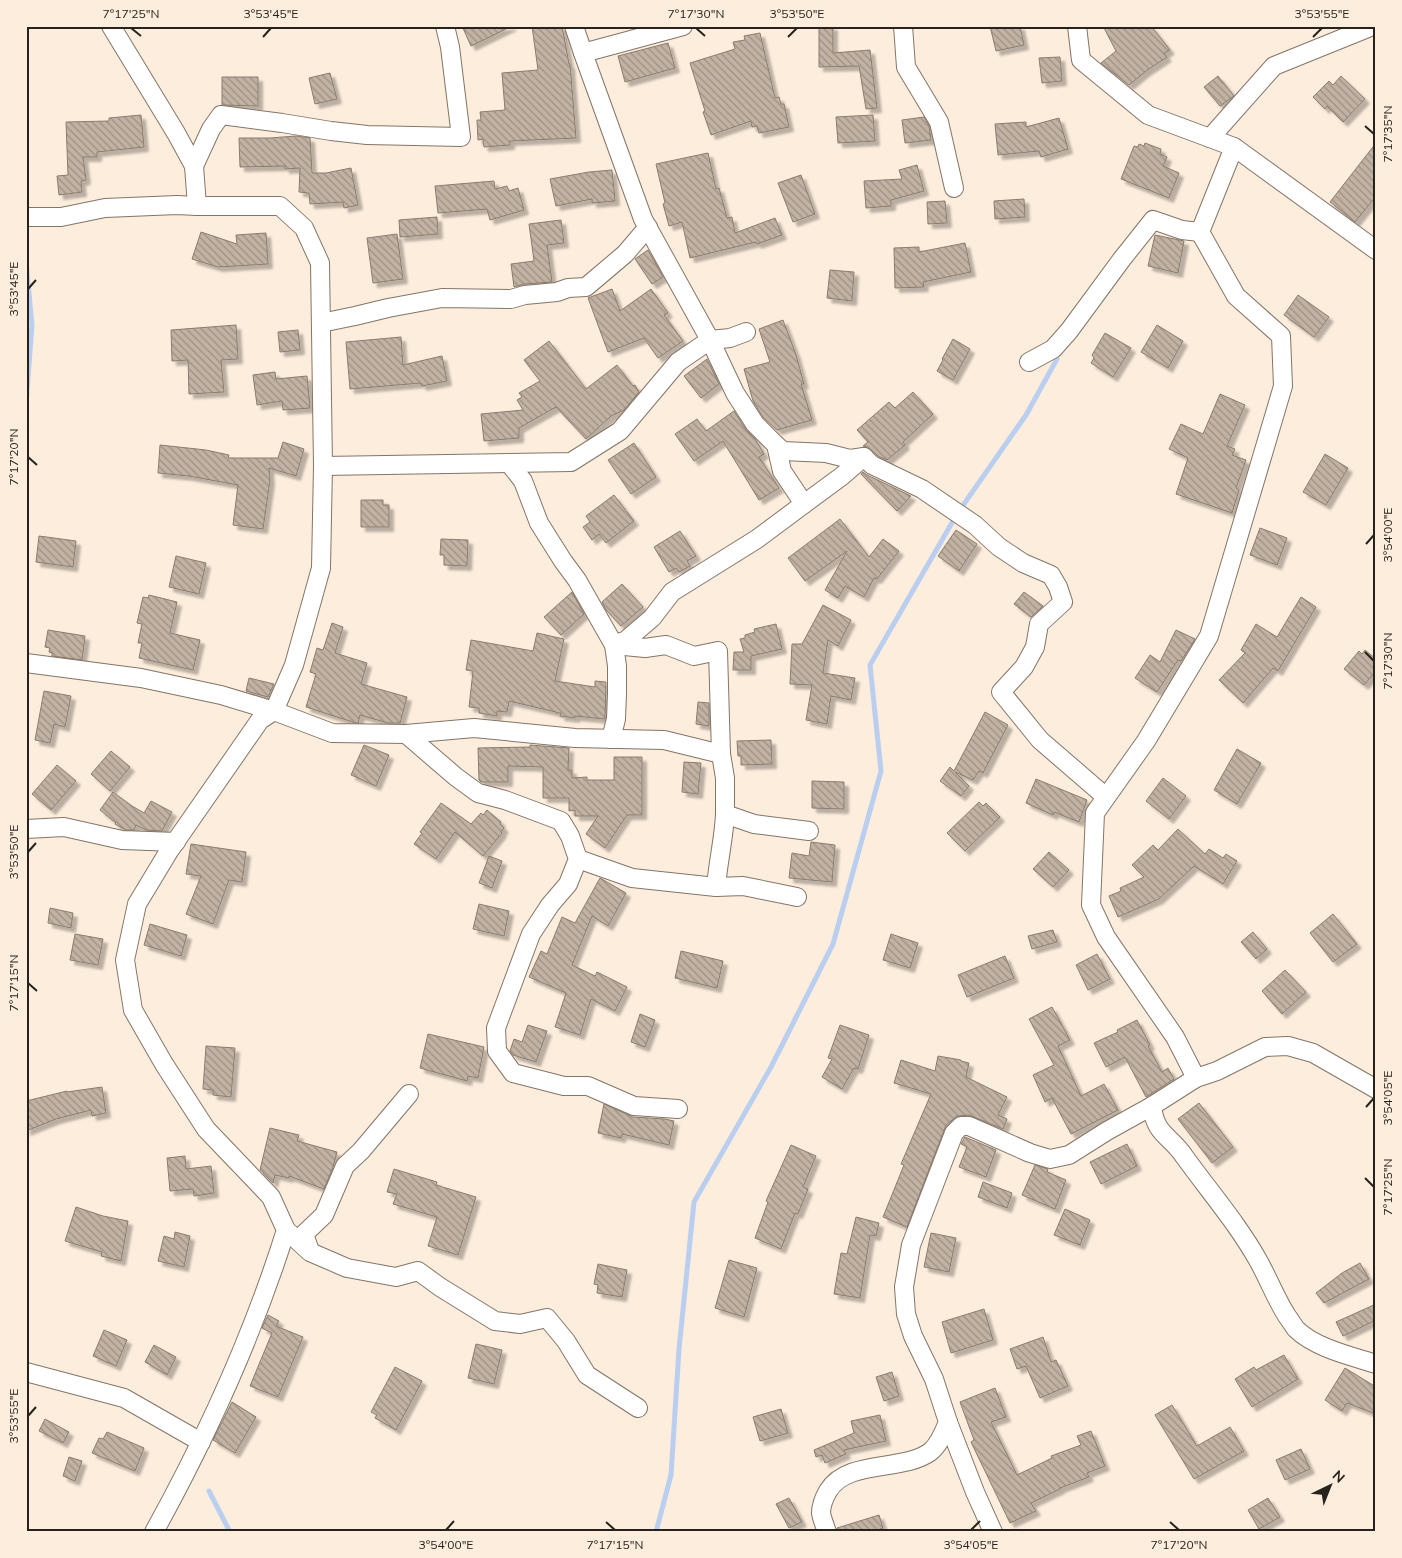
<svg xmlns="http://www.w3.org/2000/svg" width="1402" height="1558" font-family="Mulish,sans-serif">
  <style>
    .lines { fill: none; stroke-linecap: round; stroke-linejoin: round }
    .stream { stroke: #bacef0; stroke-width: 5 }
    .building { fill: url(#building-back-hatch); stroke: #8a7c6d; filter: url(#shadow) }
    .minor-casing { stroke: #837567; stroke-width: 20 }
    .minor { stroke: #fff; stroke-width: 18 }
    .ticks { fill: none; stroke: #27221c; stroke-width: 2 }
    .neatline { fill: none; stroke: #27221c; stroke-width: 2 }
    .ticks-label { font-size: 12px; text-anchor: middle; fill: #27221c }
  </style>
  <defs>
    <pattern id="building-back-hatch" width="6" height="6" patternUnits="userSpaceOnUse" patternTransform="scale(1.25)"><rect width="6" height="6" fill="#c1b2a3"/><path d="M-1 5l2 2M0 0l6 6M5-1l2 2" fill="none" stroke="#9d9084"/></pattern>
    <filter id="shadow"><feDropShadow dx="4.5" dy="4.5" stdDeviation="1" flood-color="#0004"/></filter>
  </defs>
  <rect width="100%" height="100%" fill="#fdeddd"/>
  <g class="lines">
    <g class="stream">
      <polyline points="26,262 32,325 26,403"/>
      <polyline points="209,1491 230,1532"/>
      <polyline points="656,1532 671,1475 679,1349 694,1202 771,1067 833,944 881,771 870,665 957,514 1026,415 1057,359"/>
    </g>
  </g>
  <g class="building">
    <polygon points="462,26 512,26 471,46"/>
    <polygon points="532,26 562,26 569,64 570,64 576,138 510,141 510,145 484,147 483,139 478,140 477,120 481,120 480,112 505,110 502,73 538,70"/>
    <polygon points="819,26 833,26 833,53 870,50 877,108 866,109 859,66 819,67"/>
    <polygon points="990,26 1020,26 1024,45 996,51"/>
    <polygon points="1103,26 1151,26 1170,50 1164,53 1167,57 1146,71 1129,85 1101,63 1116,51"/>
    <polygon points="760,33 775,98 779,97 781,104 784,104 789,127 759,133 757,126 752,127 751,121 711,135 703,112 705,111 690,63 735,49 733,42 745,40 744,36"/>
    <polygon points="668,43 675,68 625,82 618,56"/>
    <polygon points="1060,57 1062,81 1042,83 1039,58"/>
    <polygon points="330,73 337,99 315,104 309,78"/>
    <polygon points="1218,76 1234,96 1220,106 1204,87"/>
    <polygon points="1341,76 1365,99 1343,122 1327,106 1325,109 1313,97 1329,81 1333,85"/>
    <polygon points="222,77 258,77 258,106 222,105"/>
    <polygon points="141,115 144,147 97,152 97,157 83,157 86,180 81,181 82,192 59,195 57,176 68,175 66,122 109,121 109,118"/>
    <polygon points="873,115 875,141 838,143 836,117"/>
    <polygon points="924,117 929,126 931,140 905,143 902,120"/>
    <polygon points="1059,118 1068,149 1041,157 1039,151 998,155 995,124 1026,122 1026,127"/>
    <polygon points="296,136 310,138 312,173 326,173 351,168 358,205 344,208 343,202 310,204 309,193 299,192 300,168 285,169 285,166 240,167 239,138 270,138"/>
    <polygon points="1145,143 1161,149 1160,154 1167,157 1163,166 1179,173 1169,198 1121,179 1134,146 1138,147 1139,144 1144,146"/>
    <polygon points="1376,143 1376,196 1355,222 1330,202"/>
    <polygon points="708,153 716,189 719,188 727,218 732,217 735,233 775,218 782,235 757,244 756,242 690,258 682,222 669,226 663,204 665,203 656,164"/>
    <polygon points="917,165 924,191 891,200 891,206 866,208 864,181 902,179 899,170"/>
    <polygon points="612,170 615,201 592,203 592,199 556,206 550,179 589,172"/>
    <polygon points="801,175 815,214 793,222 778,183"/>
    <polygon points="494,181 495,189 507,186 509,191 518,188 524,210 490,220 487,209 438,213 435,186"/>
    <polygon points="1024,199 1025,217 995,219 994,201"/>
    <polygon points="945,201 947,223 928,224 927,202"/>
    <polygon points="437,217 438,234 400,237 399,220"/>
    <polygon points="561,220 564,243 547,245 552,282 524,284 514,287 511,264 534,261 529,224"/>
    <polygon points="201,232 237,244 236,235 266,233 268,264 218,267 192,259"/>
    <polygon points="397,234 403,279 373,283 367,238"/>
    <polygon points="1155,235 1184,241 1178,273 1148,266"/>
    <polygon points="965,243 971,272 923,282 924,287 895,288 894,248 919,247 919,252"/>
    <polygon points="648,250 663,277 652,284 635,259"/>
    <polygon points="830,270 854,272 852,301 827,298"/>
    <polygon points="612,289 620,311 651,289 668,313 664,315 683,341 658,358 644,338 608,352 588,298"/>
    <polygon points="1298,295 1329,317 1314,337 1284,315"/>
    <polygon points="783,320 796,355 804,384 801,384 812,420 777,430 763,417 753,401 744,369 770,362 759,329"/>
    <polygon points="236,325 238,359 221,360 224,392 189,394 188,360 172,361 171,330"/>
    <polygon points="1157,325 1183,341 1168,368 1141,352"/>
    <polygon points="298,330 300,350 280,352 278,332"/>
    <polygon points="1105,333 1131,348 1113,377 1091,363 1094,358 1092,355"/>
    <polygon points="401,337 403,365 442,356 447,381 422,386 421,383 350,389 346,342"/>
    <polygon points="953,339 970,349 953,380 937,371 943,360 942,359"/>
    <polygon points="549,341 586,389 617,365 633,386 635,385 639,392 624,410 611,416 586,439 556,407 519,428 519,438 484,441 481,414 523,410 517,400 522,397 519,393 540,381 524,360"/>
    <polygon points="707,359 719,384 701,398 684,376"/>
    <polygon points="275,372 276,379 307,376 310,408 283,410 282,401 257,405 253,375"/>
    <polygon points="913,392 933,414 903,442 905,445 887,460 878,456 868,447 863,446 868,442 857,430 889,402 895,408"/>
    <polygon points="1220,394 1245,405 1227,446 1235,449 1232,455 1246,460 1236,488 1239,490 1232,513 1176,494 1188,458 1169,449 1181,424 1203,434"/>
    <polygon points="734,411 746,430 755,439 764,454 759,457 779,488 759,500 723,441 694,461 675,434 697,419 706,431"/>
    <polygon points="283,442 304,449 296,476 269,468 270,480 263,529 233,525 238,485 189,476 158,473 160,445 206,450 229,455 228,458 278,458"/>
    <polygon points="634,443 656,477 631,494 608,460"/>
    <polygon points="1325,454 1348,468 1326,505 1303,492"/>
    <polygon points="863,472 867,475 911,496 897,511 861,474"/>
    <polygon points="614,495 634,521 606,543 599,534 592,540 583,527 590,522 586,516"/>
    <polygon points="361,500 383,500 383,505 389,505 389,527 361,527"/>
    <polygon points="840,519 869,557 883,539 899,551 877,579 874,578 864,597 845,586 838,598 825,590 847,551 805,581 788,558"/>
    <polygon points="1260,528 1287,538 1277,565 1250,555"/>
    <polygon points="956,530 977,544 959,571 938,556"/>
    <polygon points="680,531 696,556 687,561 690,566 679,572 676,568 669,572 654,547"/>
    <polygon points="39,536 76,541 73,567 36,562"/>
    <polygon points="441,539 468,540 467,566 444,565 444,555 440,555"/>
    <polygon points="176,556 206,563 199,594 169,587"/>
    <polygon points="622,584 643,607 621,626 606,610 602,602"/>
    <polygon points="572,592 584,614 561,635 544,617"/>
    <polygon points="1024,592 1043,606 1031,617 1014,604"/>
    <polygon points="149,595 177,602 170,633 200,640 193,670 139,658 142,643 138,643 142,624 137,623 143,597 148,598"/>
    <polygon points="1301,597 1316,607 1278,671 1273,668 1243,703 1219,680 1245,653 1241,650 1256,624 1277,637"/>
    <polygon points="823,605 851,620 838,646 828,640 823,673 855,678 851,700 831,696 827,724 806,720 812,685 790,684 792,644 802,644"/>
    <polygon points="332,623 343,627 335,653 367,663 361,684 407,697 400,723 388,723 360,715 358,723 356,723 306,707 316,674 310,672 317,648 323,650"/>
    <polygon points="776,624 782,649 751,656 751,670 733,670 734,652 744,652 740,639 745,638 745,635 755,632 754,629"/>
    <polygon points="48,630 85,636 82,660 52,656 52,653 49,652 50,648 45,647"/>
    <polygon points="1176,630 1195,639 1181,661 1178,660 1157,692 1135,678 1150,655 1160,662"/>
    <polygon points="537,633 564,639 555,681 595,687 595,681 606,682 605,719 575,716 575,718 560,716 561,713 556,713 556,712 509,701 507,712 497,711 497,716 479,713 479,708 469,707 473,671 466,670 471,640 533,651"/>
    <polygon points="1365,650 1376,659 1376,671 1364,685 1344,669 1359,651 1362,654"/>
    <polygon points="249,678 274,684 268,697 246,691"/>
    <polygon points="44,691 71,696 65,727 54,724 50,743 35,740"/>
    <polygon points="698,702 709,703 709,726 696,724"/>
    <polygon points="985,712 1008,725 983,773 979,771 973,780 955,772 969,786 961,796 940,781 950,767 954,771"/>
    <polygon points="771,740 772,764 741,765 741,756 738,756 737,741"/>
    <polygon points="364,745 389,755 376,786 351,775"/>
    <polygon points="530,745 569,748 568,770 572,770 572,778 587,777 587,780 614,780 614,757 642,757 642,815 627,815 605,848 586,834 598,816 575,816 575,810 569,811 569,798 543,798 543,767 508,766 508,782 481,782 479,780 478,748 530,747"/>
    <polygon points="1237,749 1261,763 1237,804 1214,790"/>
    <polygon points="111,751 130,767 110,791 91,774"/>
    <polygon points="684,762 701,763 698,794 682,792"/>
    <polygon points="57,765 76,781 51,810 32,794"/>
    <polygon points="1163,778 1186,796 1169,819 1146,801"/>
    <polygon points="1036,779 1087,800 1079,822 1054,812 1053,815 1026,803"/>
    <polygon points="812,781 844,782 844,809 812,808"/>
    <polygon points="113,792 132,806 144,813 151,801 172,812 162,831 146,830 136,825 134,830 126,830 115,824 116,823 100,810"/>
    <polygon points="979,802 983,806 986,803 1000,817 965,851 947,833"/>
    <polygon points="441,803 471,824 481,813 483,815 487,810 501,822 500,824 504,828 501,832 502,833 483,856 455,832 436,859 414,844 422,833 420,832"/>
    <polygon points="1178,829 1205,854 1209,849 1223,858 1226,854 1237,861 1223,884 1194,866 1159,899 1118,917 1109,896 1121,891 1120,888 1144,877 1132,865 1153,845 1158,850"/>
    <polygon points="811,842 835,845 832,882 789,878 792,853 809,856"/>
    <polygon points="191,844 246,852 242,882 229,880 213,924 186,914 201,876 186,874"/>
    <polygon points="1049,852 1069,870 1053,887 1033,869"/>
    <polygon points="489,856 502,861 492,888 479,883"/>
    <polygon points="600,878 626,893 608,926 592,916 572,965 595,976 597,972 627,987 615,1011 591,999 580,1035 555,1027 566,993 529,977 541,951 547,954 562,917 575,923"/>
    <polygon points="479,904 509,911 504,936 473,929"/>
    <polygon points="50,908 73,913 71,928 48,923"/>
    <polygon points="1333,914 1357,944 1333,962 1310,933"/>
    <polygon points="150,924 187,935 181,956 144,945"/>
    <polygon points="1053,930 1057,942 1032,949 1028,936"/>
    <polygon points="1253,932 1267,949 1256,959 1241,942"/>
    <polygon points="75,934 103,939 98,965 70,960"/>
    <polygon points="891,934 918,943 910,968 883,960"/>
    <polygon points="681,951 723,961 717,988 675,978"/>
    <polygon points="1097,954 1110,979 1088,990 1076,965"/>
    <polygon points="1005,956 1014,978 967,997 958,975"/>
    <polygon points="1285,970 1306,992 1282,1014 1262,991"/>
    <polygon points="1052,1007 1070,1040 1058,1046 1081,1096 1104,1084 1118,1110 1071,1134 1052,1098 1045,1102 1033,1075 1054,1065 1029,1019"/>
    <polygon points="640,1014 655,1020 645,1047 631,1042"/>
    <polygon points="1137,1020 1150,1045 1148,1046 1162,1072 1168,1068 1174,1079 1146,1097 1125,1057 1106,1067 1094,1043 1118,1032 1117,1030"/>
    <polygon points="528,1025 547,1031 536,1062 513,1055 510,1051 514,1039 522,1042"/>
    <polygon points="840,1025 869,1035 858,1069 854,1068 842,1089 822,1077 832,1059 828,1058"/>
    <polygon points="428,1034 484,1047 478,1078 468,1076 467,1081 420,1068"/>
    <polygon points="206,1046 235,1048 231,1097 213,1095 213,1090 203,1089"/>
    <polygon points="938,1056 961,1060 961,1061 969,1063 966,1077 1007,1097 998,1115 1007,1119 1003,1129 969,1115 957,1116 946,1125 907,1227 883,1217 904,1165 901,1164 931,1094 894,1083 901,1060 935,1071"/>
    <polygon points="102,1087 106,1113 92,1116 91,1110 56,1119 26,1131 26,1101 67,1091 67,1092"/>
    <polygon points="1199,1103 1233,1147 1212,1163 1178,1119"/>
    <polygon points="604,1104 633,1117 665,1119 674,1121 669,1145 622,1134 621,1138 598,1133"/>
    <polygon points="270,1128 299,1135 297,1141 337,1152 333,1167 324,1189 289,1176 289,1178 275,1175 273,1183 263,1173 263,1172 260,1170"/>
    <polygon points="965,1137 996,1150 986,1177 959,1167 967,1147 961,1144"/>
    <polygon points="1127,1144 1137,1166 1101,1184 1090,1162"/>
    <polygon points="791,1145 816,1156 803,1187 808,1189 798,1214 795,1213 781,1249 755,1238 768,1202 766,1201"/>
    <polygon points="185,1156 186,1169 211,1166 214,1193 194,1196 193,1189 170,1191 167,1158"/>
    <polygon points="1035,1165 1048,1169 1047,1172 1066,1180 1055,1209 1022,1195"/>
    <polygon points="394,1169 437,1182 436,1185 476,1197 458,1255 428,1246 437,1217 393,1204 397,1194 387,1192"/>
    <polygon points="983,1182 1012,1193 1007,1208 978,1197"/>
    <polygon points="76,1207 103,1216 128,1221 121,1261 101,1256 102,1252 65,1241"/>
    <polygon points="1065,1209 1090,1220 1080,1245 1054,1235"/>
    <polygon points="856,1217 879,1223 876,1236 870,1235 860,1298 834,1294 841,1253 847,1254"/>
    <polygon points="175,1232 190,1236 184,1267 158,1261 164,1236 174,1239"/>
    <polygon points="931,1233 956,1238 949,1272 924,1267"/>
    <polygon points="729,1260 757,1268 744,1317 715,1308"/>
    <polygon points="1360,1263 1369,1279 1324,1303 1316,1293 1342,1273"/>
    <polygon points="598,1264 627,1270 622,1297 597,1293 598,1285 594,1284"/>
    <polygon points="1376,1304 1376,1320 1343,1336 1336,1322"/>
    <polygon points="984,1309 993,1340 951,1353 942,1322"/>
    <polygon points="268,1315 279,1321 276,1326 303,1337 278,1397 250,1386 272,1333 262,1328"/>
    <polygon points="104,1330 127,1340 116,1366 93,1356"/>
    <polygon points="1043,1337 1051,1362 1056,1360 1068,1386 1040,1398 1026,1366 1017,1369 1010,1349"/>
    <polygon points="476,1344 502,1350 494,1384 468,1378"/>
    <polygon points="154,1345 176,1357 167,1375 145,1362"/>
    <polygon points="1284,1355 1298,1379 1252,1407 1235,1379 1254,1367 1256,1370"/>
    <polygon points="395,1367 422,1381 396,1430 375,1418 377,1415 371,1412"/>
    <polygon points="1345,1368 1376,1387 1376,1414 1347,1403 1342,1411 1325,1400"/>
    <polygon points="892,1372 899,1396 884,1401 876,1377"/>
    <polygon points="995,1388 1006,1417 991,1422 1017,1475 1052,1458 1051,1456 1081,1445 1077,1436 1091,1431 1105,1466 1087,1473 1089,1477 1060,1488 1060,1489 1031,1503 1036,1511 1010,1523 971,1442 974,1440 960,1402"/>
    <polygon points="232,1402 256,1417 235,1453 213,1440"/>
    <polygon points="1172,1405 1197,1446 1230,1427 1244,1451 1194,1479 1155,1415"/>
    <polygon points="781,1409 788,1433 760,1441 753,1417"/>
    <polygon points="880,1415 886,1441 844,1450 846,1454 825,1463 822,1455 816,1457 814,1450 854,1433 851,1421"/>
    <polygon points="45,1419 69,1432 63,1443 39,1431"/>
    <polygon points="107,1432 144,1448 135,1471 92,1453 99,1438 103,1439"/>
    <polygon points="1301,1449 1310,1469 1285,1480 1276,1460"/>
    <polygon points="69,1457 82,1461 75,1481 63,1476"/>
    <polygon points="789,1498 802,1522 789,1528 776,1504"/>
    <polygon points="1268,1498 1280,1517 1259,1529 1248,1510"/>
    <polygon points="879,1515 883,1528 872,1532 837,1532 837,1528"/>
  </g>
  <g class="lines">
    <g class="minor-casing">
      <g id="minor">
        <polyline points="111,26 176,133 194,166 197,206"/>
        <polyline points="903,26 906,67 939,122 954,188"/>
        <polyline points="1077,26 1081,60 1148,115 1234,147 1376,250"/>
        <polyline points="583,53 683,26"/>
        <polyline points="1210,138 1274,66 1368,28"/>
        <polyline points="194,166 211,129 221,115 282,123 331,131 367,135 461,137 450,47 445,26"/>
        <path d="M26,217H61L105,208L177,205L197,206H280L304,228L320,263L323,466L321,568L294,665L274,711L260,720L169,851L137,904L125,960L133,1010L164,1064L206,1129L271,1197L286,1230C253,1335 207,1436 154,1532"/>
        <polyline points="321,323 355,316 388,308 442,298 511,299 525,295 557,292 568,288 586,287 625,254 648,227"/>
        <polyline points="746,332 730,338 710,340 735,393 755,424 776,445 782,471 804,504 842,476 864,457 872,465 922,489 975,525 999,547 1023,563 1051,575 1058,587 1063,602 1039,624 1035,647 1024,667 1001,692 1040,740 1106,797"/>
        <polyline points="1029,362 1053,349 1069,331 1122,259 1153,220 1182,230 1200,232"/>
        <polyline points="776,445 783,451 826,453 850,459 864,457"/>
        <polyline points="509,463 523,481 539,523 563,561 577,580 614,645 617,666 617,694 616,719 611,739"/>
        <polyline points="323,466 571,462 620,431 678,362 710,340 643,219 583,53 574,26"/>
        <polyline points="614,644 625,641 652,618 672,592 757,539 804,504"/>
        <polyline points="614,645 645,648 666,645 694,656 718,651 721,754 725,778 725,814 754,824 809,831"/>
        <polyline points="26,663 141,678 221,695 274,711 332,733 406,734 474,728 575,738 664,740 721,754"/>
        <polyline points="406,734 456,777 478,793 505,800 561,821 570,836 578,859 568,884 550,905 531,934 496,1028 497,1051 513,1073 564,1086 588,1086 634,1106 678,1109"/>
        <polyline points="26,829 64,827 122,840 176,842"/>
        <path d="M578,859L632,878L716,887C718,862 724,838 725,814"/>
        <polyline points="716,887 743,886 797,897"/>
        <polyline points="1196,1078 1175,1037 1106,937 1091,905 1095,813 1146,741 1209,636 1283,386 1281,336 1236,296 1200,232 1234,147"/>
        <path d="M1152,1106C1155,1135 1171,1136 1184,1156C1209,1191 1238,1224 1259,1262C1269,1280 1276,1299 1287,1316C1290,1320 1293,1325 1296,1329C1315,1348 1351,1356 1376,1364"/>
        <polyline points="286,1230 310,1252 347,1268 396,1277 418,1271 440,1287 495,1321 520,1324 547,1318 566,1341 587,1375 638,1408"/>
        <polyline points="310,1251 304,1234 324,1215 345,1166 361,1151 409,1094"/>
        <polyline points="26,1372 124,1398 201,1442"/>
        <polyline points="948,1422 975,1492 993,1532"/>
        <path d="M827,1532C825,1526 822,1519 821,1513C821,1505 824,1498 828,1491C847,1459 902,1472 930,1452C939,1445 944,1432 948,1422L934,1379L913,1336L906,1314L904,1287L911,1245L954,1133L961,1126H969L1030,1153L1050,1159L1069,1155L1107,1131L1152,1106L1196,1078L1217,1071L1265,1047L1288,1046L1313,1053L1376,1089"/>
      </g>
    </g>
    <use href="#minor" class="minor"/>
  </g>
  <path class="ticks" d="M131,28L141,36M696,28L705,36M263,37L271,28M788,37L797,28M1313,37L1322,28M1365,126L1374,134M28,289L36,280M28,457L37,465M1366,544L1374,535M1365,652L1374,661M28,852L36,843M28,983L37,991M1366,1107L1374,1098M1365,1178L1374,1187M28,1416L36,1407M606,1522L615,1530M1170,1522L1179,1530M446,1530L454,1521M971,1530L980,1521"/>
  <rect width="1402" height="1558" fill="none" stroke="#fdeddd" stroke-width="55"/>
  <g transform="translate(1330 1486) rotate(43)" stroke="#fdeddd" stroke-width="4" paint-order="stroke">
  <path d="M0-4L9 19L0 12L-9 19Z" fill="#27221c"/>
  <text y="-8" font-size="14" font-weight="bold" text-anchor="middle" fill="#27221c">N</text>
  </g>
  <rect x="28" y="28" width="1346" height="1502" class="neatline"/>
  <g class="ticks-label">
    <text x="131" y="18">7°17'25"N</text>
    <text x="271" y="18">3°53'45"E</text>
    <text x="696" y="18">7°17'30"N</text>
    <text x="797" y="18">3°53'50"E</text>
    <text x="1322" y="18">3°53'55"E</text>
    <text transform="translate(1388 134) rotate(-90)" y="4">7°17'35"N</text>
    <text transform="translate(14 289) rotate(-90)" y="4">3°53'45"E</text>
    <text transform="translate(14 457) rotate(-90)" y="4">7°17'20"N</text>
    <text transform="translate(1388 535) rotate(-90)" y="4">3°54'00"E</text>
    <text transform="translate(1388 661) rotate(-90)" y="4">7°17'30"N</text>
    <text transform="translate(14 852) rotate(-90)" y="4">3°53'50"E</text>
    <text transform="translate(14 983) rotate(-90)" y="4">7°17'15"N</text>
    <text transform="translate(1388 1098) rotate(-90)" y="4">3°54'05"E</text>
    <text transform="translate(1388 1187) rotate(-90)" y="4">7°17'25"N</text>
    <text transform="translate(14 1416) rotate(-90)" y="4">3°53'55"E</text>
    <text x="446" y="1549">3°54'00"E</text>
    <text x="615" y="1549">7°17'15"N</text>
    <text x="971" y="1549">3°54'05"E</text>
    <text x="1179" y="1549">7°17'20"N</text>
  </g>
</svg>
